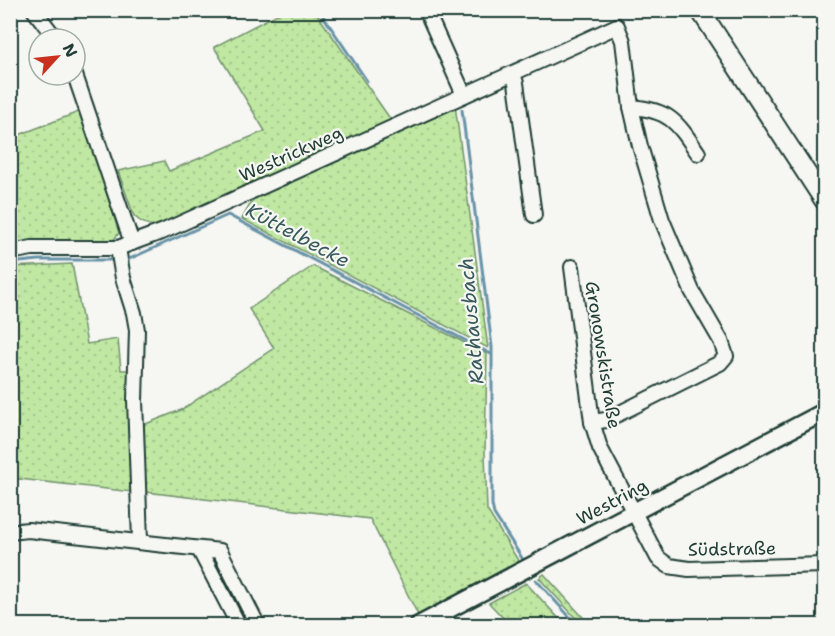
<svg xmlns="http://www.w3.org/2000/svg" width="835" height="636" font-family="'Shantell Sans',sans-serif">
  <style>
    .grass { fill: url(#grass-dots); stroke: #70926c; stroke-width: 1.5 }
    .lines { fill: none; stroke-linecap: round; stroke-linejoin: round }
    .stream { stroke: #6793a8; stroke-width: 3 }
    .minor-casing { stroke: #1f3d34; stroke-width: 18 }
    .tertiary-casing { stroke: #1f3d34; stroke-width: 21 }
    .secondary-casing { stroke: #1f3d34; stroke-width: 22 }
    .minor { stroke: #f6f6f2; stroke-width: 14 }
    .tertiary { stroke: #f6f6f2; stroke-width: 16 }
    .secondary { stroke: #f6f6f2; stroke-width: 18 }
    .labels { text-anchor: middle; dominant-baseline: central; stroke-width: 4.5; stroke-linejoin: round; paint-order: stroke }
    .street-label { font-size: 18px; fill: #1f3d34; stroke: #f6f6f2 }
    .water-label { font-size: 20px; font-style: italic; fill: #375a5b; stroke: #f6f6f2 }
  </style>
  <defs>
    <pattern id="grass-dots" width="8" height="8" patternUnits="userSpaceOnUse" patternTransform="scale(1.5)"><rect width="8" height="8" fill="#c0e8a3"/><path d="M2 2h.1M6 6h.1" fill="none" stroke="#a5c88d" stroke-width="1.8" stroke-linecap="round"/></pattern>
  </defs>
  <rect width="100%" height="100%" fill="#f6f6f2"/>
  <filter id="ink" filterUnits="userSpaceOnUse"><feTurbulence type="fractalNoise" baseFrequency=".0167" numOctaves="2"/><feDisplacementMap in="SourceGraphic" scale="12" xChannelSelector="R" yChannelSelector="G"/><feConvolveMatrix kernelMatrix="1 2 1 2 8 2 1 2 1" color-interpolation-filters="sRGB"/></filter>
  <g filter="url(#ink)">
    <g class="grass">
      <path d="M283,11H315L391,120L158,226C148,226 141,223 134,216L118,171L164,161L169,171L265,131L214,47Z"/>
      <polygon points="455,105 488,348 242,219 253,199 263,193"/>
      <polygon points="81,111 119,233 112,242 11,247 11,138"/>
      <polygon points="72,264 87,344 118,339 121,370 129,370 132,492 11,478 11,267"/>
      <polygon points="313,266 487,354 485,452 487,510 519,562 418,615 370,519 146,492 143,425 181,410 274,348 249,309"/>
      <polygon points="544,574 590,625 582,625 539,578"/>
      <polygon points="526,583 565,625 510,625 489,603"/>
    </g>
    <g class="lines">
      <g class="stream">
        <polyline points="319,10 367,81"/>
        <polyline points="462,110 492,347 492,505 494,514 522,558"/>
        <polyline points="123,260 127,260 228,215 491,354"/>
        <polyline points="10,263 39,260 116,260"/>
        <polyline points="536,580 578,626"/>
      </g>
      <g class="minor-casing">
        <g id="minor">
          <polyline points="34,10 56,39"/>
          <polyline points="426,10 464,95"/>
          <polyline points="513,74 516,83 534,215"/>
          <polyline points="75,75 132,243"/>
          <path d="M631,107C670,110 677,122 698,153"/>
          <polyline points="118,248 123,278 134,313 137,330 135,400 140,541"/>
          <polyline points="10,252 32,248 118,248 164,231 617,26 623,41 631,107 640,146 662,220 692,291 721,341 726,356 720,363 606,420 592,422"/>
          <polyline points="572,267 592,422 600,448 658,558 669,566 689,569 824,565"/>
          <polyline points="10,532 28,530 220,551 258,626"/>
          <polyline points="199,549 239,626"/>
          <polyline points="443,612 449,626"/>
        </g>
      </g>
      <g class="tertiary-casing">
        <polyline id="tertiary" points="417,626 824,412"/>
      </g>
      <g class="secondary-casing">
        <polyline id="secondary" points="700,10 824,200"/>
      </g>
      <use href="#minor" class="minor"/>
      <use href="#tertiary" class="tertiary"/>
      <use href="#secondary" class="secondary"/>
    </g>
  </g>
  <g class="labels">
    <g class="street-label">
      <text transform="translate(291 154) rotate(-24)">Westrickweg</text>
      <text transform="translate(603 355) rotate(81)">Gronowskistraße</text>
      <text transform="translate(612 502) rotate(-28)">Westring</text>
      <text transform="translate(732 549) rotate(-1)">Südstraße</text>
    </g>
    <g class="water-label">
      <text transform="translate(298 235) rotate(28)">Küttelbecke</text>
      <text transform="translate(471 321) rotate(-95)">Rathausbach</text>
    </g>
  </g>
  <rect width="835" height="636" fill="none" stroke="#f6f6f2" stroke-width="36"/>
  <rect x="18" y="18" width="799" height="600" fill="none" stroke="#1f3d34" stroke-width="2" filter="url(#ink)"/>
  <g transform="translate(57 57) rotate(63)"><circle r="28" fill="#f6f6f2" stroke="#a0aca6" stroke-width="1.5"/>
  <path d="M0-4.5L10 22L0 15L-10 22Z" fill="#c8321e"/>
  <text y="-9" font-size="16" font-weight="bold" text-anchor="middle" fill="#1f3d34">N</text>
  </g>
</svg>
